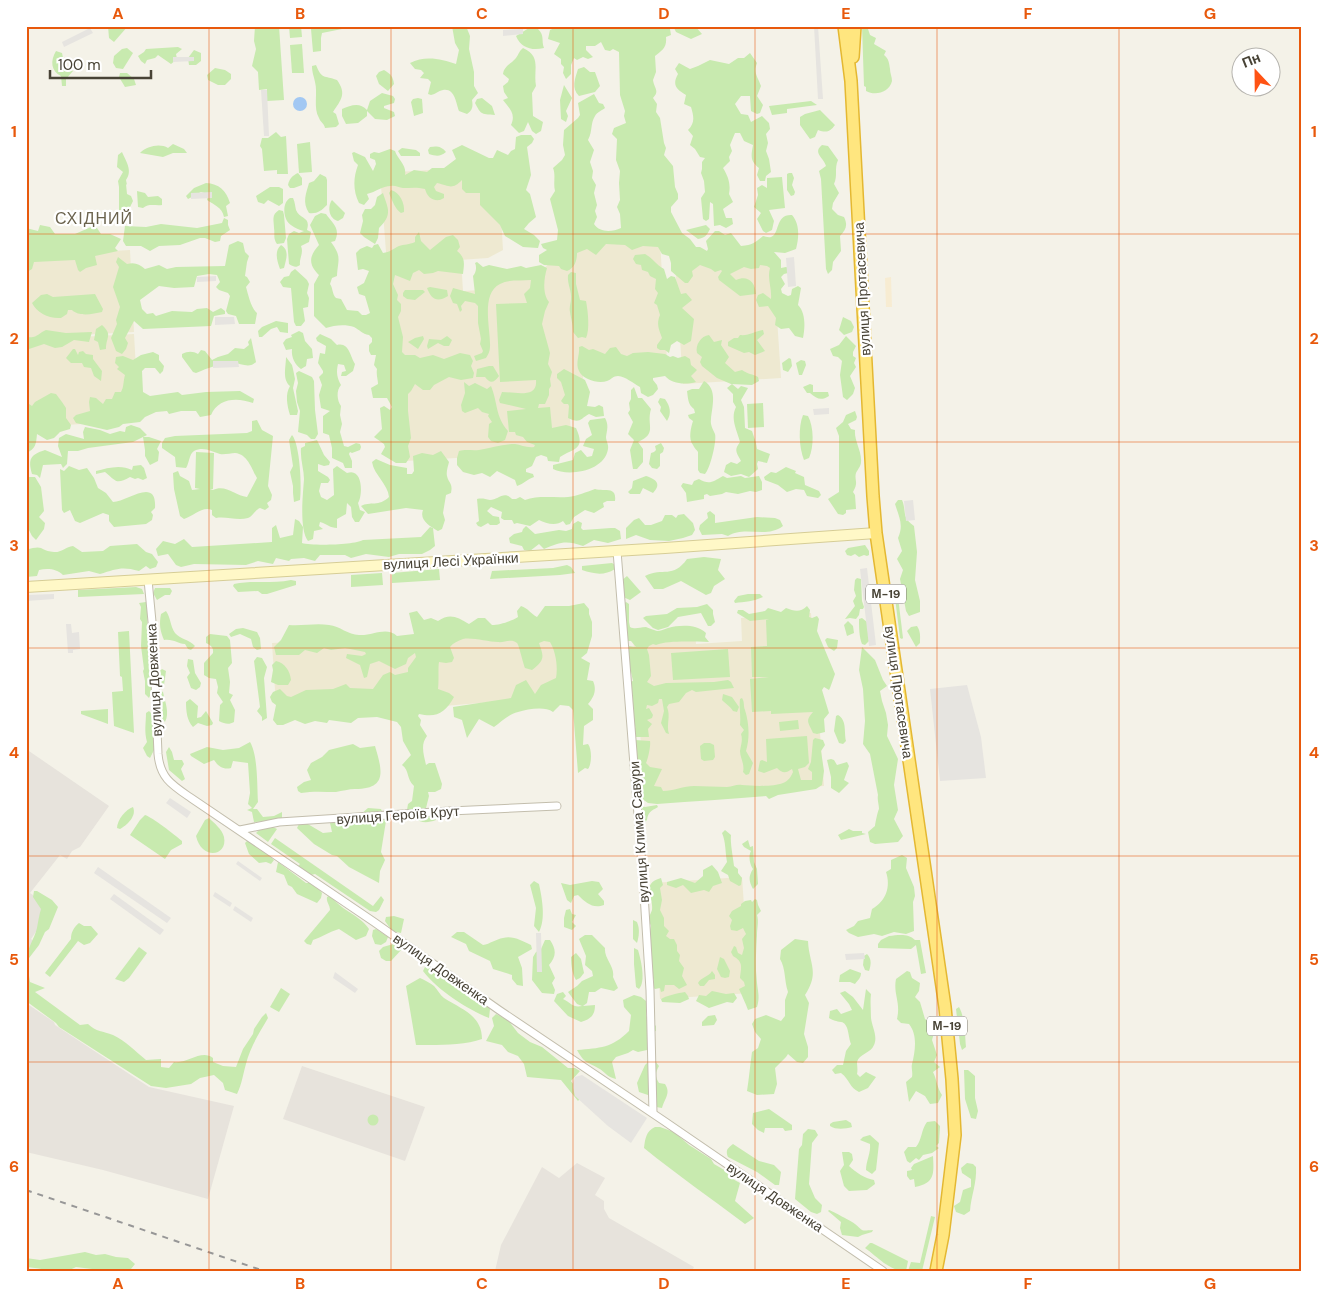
<svg xmlns="http://www.w3.org/2000/svg" width="1328" height="1297" font-family="'DM Sans',sans-serif">
  <style>
    .commercial { fill: #f7ecd2 }
    .industrial { fill: #e7e3dc }
    .education { fill: #eee9d1 }
    .green { fill: #c8eaaf }
    .parking { fill: #e6e4e0 }
    .water { fill: #a2c8f3 }
    .lines { fill: none; stroke-linecap: round; stroke-linejoin: round }
    .minor-casing { stroke: #c3bead; stroke-width: 9 }
    .secondary-casing { stroke: #d6cd96; stroke-width: 12 }
    .trunk-casing { stroke: #e4b832; stroke-width: 14 }
    .minor { stroke: #fff; stroke-width: 7 }
    .secondary { stroke: #fff8c7; stroke-width: 10 }
    .trunk { stroke: #ffe67f; stroke-width: 11 }
    .rail { stroke: #979797; stroke-width: 2; stroke-dasharray: 6 6; stroke-linecap: butt }
    .grid { fill: none; stroke: #e8590c; stroke-width: 1; stroke-opacity: 0.55 }
    .labels { text-anchor: middle; dominant-baseline: central; stroke-width: 4.5; stroke-linejoin: round; paint-order: stroke }
    .shield { fill: #fff; stroke: #7f7b72; stroke-width: 1 }
    .shield-label { font-size: 12px; font-weight: bold; fill: #484336 }
    .street-label { font-size: 14px; fill: #484336; stroke: #fff }
    .quarter-label { font-size: 16px; letter-spacing: 1px; fill: #6b634d; stroke: #fff }
    .neatline { fill: none; stroke: #e8590c; stroke-width: 2 }
    .grid-label { font-size: 16px; text-anchor: middle; font-weight: bold; fill: #e8590c }
  </style>
  <rect width="100%" height="100%" fill="#f4f2e8"/>
  <polygon class="commercial" points="891,277 892,307 886,307 885,278"/>
  <g class="industrial">
    <polygon points="26,749 109,806 80,847 72,851 67,859 60,855 30,893 46,904 41,924 31,939 36,943 26,956"/>
    <polygon points="26,1003 54,1022 55,1025 149,1087 234,1106 208,1199 103,1170 26,1152"/>
    <polygon points="302,1066 425,1107 405,1161 283,1119"/>
    <polygon points="577,1163 605,1178 595,1195 604,1201 604,1209 609,1218 694,1267 692,1271 495,1271 501,1245 542,1167 559,1178"/>
  </g>
  <g class="education">
    <polygon points="498,166 503,250 488,258 387,265 380,173"/>
    <polygon points="660,240 667,360 582,365 585,399 569,400 572,451 406,461 387,266 461,260 463,291 481,290 480,277 539,273 568,246"/>
    <polygon points="130,250 134,332 26,338 26,256"/>
    <polygon points="773,258 781,378 683,384 675,264"/>
    <polygon points="134,334 139,421 26,427 26,340"/>
    <polygon points="811,613 824,786 645,799 633,636 695,632 696,644 742,641 741,618"/>
    <polygon points="561,629 566,696 432,707 433,639"/>
    <polygon points="417,635 421,696 276,705 272,643"/>
    <polygon points="742,877 750,993 660,999 653,883"/>
  </g>
  <g class="green">
    <polygon points="108,26 128,26 114,42 109,38"/>
    <polygon points="255,26 279,26 284,100 267,101 267,89 259,90 258,72 252,66 256,49 254,41"/>
    <polygon points="289,26 301,26 302,37 290,38"/>
    <polygon points="310,26 357,26 322,33 321,38 321,51 313,52 311,29"/>
    <path d="M452,26H466L470,36L469,49L474,72V86L478,93L472,100C473,106 473,110 467,114L459,111C456,103 455,88 443,90C438,91 436,94 431,95L428,94L431,82L428,79L420,78L424,73L421,70L415,69L410,63C425,55 442,59 456,64L459,50L455,43Z"/>
    <path d="M559,26H667L670,29L671,35L666,37C667,48 662,50 655,56L656,72L653,80C654,88 660,91 653,98L657,104L656,112L660,118L664,143L666,148L664,155L673,166L675,187L678,194V199L671,207V212L682,233L690,239L696,247H700L707,251L708,249L706,241L715,231H719L725,235L731,233L741,246C753,245 754,243 763,236C765,236 768,238 771,237C780,234 775,214 792,215C800,224 799,238 796,249L785,253L774,252L781,260V268L786,267L789,268L788,273L784,274L781,277L785,284L781,289L782,293L788,296L791,295L792,289L798,286L801,288L798,305C806,313 805,328 803,338L795,336L789,328L781,329L775,325L776,318L768,306L759,307L756,300L758,295L763,293L771,299C772,288 767,279 770,268L767,266L760,265L759,268L751,269L744,267L730,274L736,280C748,275 755,282 756,294L740,296L719,280L718,277L722,271L721,270L715,272L711,269L700,265L692,271L693,276L688,283H685L671,271V263L669,256L662,254L658,247L643,246L632,250L625,245L606,244L596,255L587,249L577,253C577,260 575,268 567,271L561,269L559,266L544,265L539,262V255L547,250L543,248L541,244L557,240L558,230L550,199L555,191C553,183 556,175 553,168L562,160L565,155L563,145L564,130L578,118L580,115L578,103L594,94L599,103L603,104L605,108C603,110 597,112 595,116C590,124 593,130 588,140L594,150L590,162L593,171L592,178L596,185L594,193L597,205L595,211L597,217L594,224C600,233 612,232 621,228L620,214L617,207L620,200L619,183L620,171L616,160L617,139L612,134L614,128L626,123L624,116L625,111L620,95L619,52L613,49L610,51L605,50L601,42L595,46H586V50L593,57L588,59L583,57L577,60L574,58L571,65V74L566,79L563,73L564,67L561,64V59L554,54L560,43L548,39L550,30Z"/>
    <polygon points="675,26 695,26 702,34 691,39 676,32 674,28"/>
    <path d="M862,26H867L870,35L876,38L874,44L886,51L884,55C889,59 889,63 890,69C890,73 892,77 892,81C889,93 875,96 866,91V87L864,86Z"/>
    <path d="M529,28L538,29C545,36 541,40 544,48C532,51 521,48 516,36Z"/>
    <polygon points="302,44 304,73 292,73 290,45"/>
    <polygon points="178,47 182,49 176,54 177,59 171,64 158,55 155,58 147,60 145,64 141,61 138,56 144,52 146,49"/>
    <polygon points="127,48 133,53 123,69 116,68 113,63 114,56 122,49"/>
    <path d="M523,48C542,57 533,69 536,86L532,93L533,116L543,122L541,131L536,134L532,131L528,122L524,131L519,133L511,125C516,114 510,109 503,100L508,98L504,92L503,86L508,82L509,79L503,74C504,66 511,64 516,58C519,54 519,51 523,48Z"/>
    <polygon points="194,50 201,53 201,61 196,65 189,65 188,58"/>
    <path d="M56,51L62,53L65,67L73,71L66,79V86H62L61,76C51,71 50,61 56,51Z"/>
    <path d="M750,53L757,63C753,73 758,77 761,86L757,96L763,105L760,113L757,114L751,111L750,96H741L735,104L741,114L748,115L751,122L762,116L769,123L770,129L766,134L768,143L766,151L769,159L771,172L766,176L765,181H760L757,175L759,168C750,161 751,156 753,145L744,141L740,133H735L730,145L732,151L729,157L730,161L723,168C728,176 731,184 729,194L733,202L723,209L726,218H732L733,224L726,228L720,225L714,226L713,204L710,202L709,219L706,221L703,219L701,198L705,192L704,181L701,173L702,169V162L705,158L700,157L695,149L690,145L693,136L688,130C695,123 694,117 691,107L684,104L686,95C676,89 672,85 678,74L675,69L679,63L690,69L698,66L710,60L729,64L738,58H744Z"/>
    <path d="M316,65C322,80 324,75 337,80C347,94 341,100 333,112L336,114L339,124L336,127L325,128C324,123 321,123 319,118C313,108 318,93 315,82C314,76 312,73 312,66Z"/>
    <path d="M584,67L590,72H595L600,86L595,92L579,96C571,88 575,79 578,69Z"/>
    <polygon points="215,68 225,70 231,74 231,79 225,85 218,85 208,80 207,75"/>
    <path d="M384,70C391,74 393,77 394,84L388,91L379,84L376,76L379,72Z"/>
    <polygon points="120,73 127,73 134,79 136,85 125,87 119,77"/>
    <polygon points="564,85 572,98 566,111 568,116 566,122 561,119 560,100"/>
    <path d="M382,93L393,96L395,99L394,103L384,106V108L394,112L395,116L387,120L375,119L367,111V116L358,123L346,124L342,116V109C351,105 360,102 367,110L370,101Z"/>
    <polygon points="418,98 422,99 423,113 414,116 411,102 413,99"/>
    <path d="M482,98L492,106L495,115C480,114 481,114 475,103L477,99Z"/>
    <polygon points="811,101 817,105 787,109 787,113 772,115 769,106"/>
    <path d="M820,110L835,125C830,132 826,133 818,130L815,137L810,139L800,125V117L805,114Z"/>
    <polygon points="276,132 281,137 286,136 288,174 277,174 277,170 264,171 262,149 260,146 262,138 268,138"/>
    <path d="M521,135H531L534,139L532,143L527,147L531,175L526,190L530,194L536,217L529,223L524,229L534,235L540,241L538,248L523,247L505,236L500,225L480,205V193H466L462,189V180C452,190 450,186 437,183L434,187L436,191L444,194V198L440,200C431,201 427,196 425,189C417,187 411,188 403,188C399,188 395,185 391,186C382,186 376,192 367,194L369,199L364,205L359,203C353,191 353,178 358,165L354,161L352,153L354,152L365,157L373,171L376,164L375,160L370,158V154L374,152L379,153L390,149L395,151C398,160 407,165 405,175L414,170L427,172L432,168H444L456,159L452,150L462,145L489,158H493L497,150L508,155L511,151L515,149L516,137Z"/>
    <polygon points="310,142 312,172 299,173 297,144"/>
    <path d="M173,144L184,149L187,153H173L163,157L140,153C147,146 160,143 168,148Z"/>
    <path d="M822,145L828,146L838,160C834,169 838,175 834,184L839,193L833,203L832,209L838,215L844,217C848,225 846,230 840,236L841,251L833,262L832,270L828,274L826,269L821,179L819,171L826,166C824,158 812,153 822,145Z"/>
    <path d="M430,147C437,146 441,146 446,152C440,157 436,156 429,154L428,150Z"/>
    <polygon points="402,148 416,150 420,153 420,156 401,156 398,151"/>
    <path d="M122,152C126,161 133,171 126,180L127,185L126,184L127,194L131,196L133,201L128,211L130,220L125,221L119,215V187L118,181L123,172L117,167L118,155Z"/>
    <path d="M298,173L302,178V185L294,188H290L288,185C289,179 293,175 298,173Z"/>
    <polygon points="789,173 792,173 794,178 792,185 795,192 794,195 791,196 787,190 787,174"/>
    <path d="M320,174L326,177L327,180V205C321,211 317,214 309,213C302,202 306,194 309,183L314,181Z"/>
    <polygon points="782,177 785,208 769,210 774,221 772,230 766,233 763,231 757,219 761,213 754,207 758,195 757,188 762,185 767,188 767,178"/>
    <path d="M206,183C219,184 226,190 230,203L226,206L228,216L224,217C222,207 214,205 207,200L208,194L201,192L188,199L186,196L194,188Z"/>
    <polygon points="270,187 279,187 283,189 283,203 279,206 268,200 264,204 258,202 256,196"/>
    <path d="M391,190C400,192 405,204 404,212L401,213C395,209 392,200 389,193Z"/>
    <path d="M137,191L145,193L148,197L158,196L162,199V205C155,206 149,203 143,208L138,207Z"/>
    <path d="M383,193C388,209 393,214 379,228L378,238L375,244L364,237L360,233L363,221L362,215L365,209H371L375,205L377,197Z"/>
    <path d="M290,198H293C295,202 295,206 296,210C300,220 311,216 307,230L311,232L309,242L301,246C304,253 299,258 300,265C296,268 294,267 289,264L287,239L289,234L294,231L299,233L304,231C299,230 290,226 287,221C283,214 283,202 290,198Z"/>
    <path d="M332,200L345,213L343,218L338,221C329,219 327,207 332,200Z"/>
    <path d="M279,210L283,211L284,215L286,238L284,243L277,244C273,238 275,235 274,228C274,220 271,215 279,210Z"/>
    <path d="M321,213L326,214C332,223 341,228 335,241L331,242C342,257 338,259 337,276L332,278L330,284C333,288 332,294 336,298L341,299L347,310L358,311L362,315H366L370,313L365,296L359,294L357,287L364,283L369,271L363,269L358,270L356,253L360,249L367,246L372,248L374,245L378,244L383,253C390,252 393,249 399,246C404,244 409,245 415,242V237L419,232L421,241L430,250L446,237L453,235L458,240L460,247L457,251C466,258 464,264 463,274L438,271L433,273L424,274L419,270L413,273L410,281L395,275L393,284L398,295L397,300L401,304V311L398,317L403,337L402,352L405,355H415L420,358L433,355L444,359L460,353L470,355L473,361L471,366L474,373L473,378L461,380L449,377L434,385L430,390H423L415,384L411,391L408,394V411L411,438L408,446L410,457L406,463H396L381,454L385,447L384,444L374,437L382,429L380,408L384,406L390,410L392,407L387,398H373L371,388L378,384C378,379 376,375 377,369L374,365L376,355H371L369,351V345L372,342V338L369,335C362,334 360,330 354,327C346,324 334,325 326,328L314,316V284L319,275C309,265 308,257 319,245L310,225L315,216Z"/>
    <polygon points="224,218 228,220 228,225 230,230 221,236 220,241 215,242 205,238 200,238 180,245 159,246 150,251 141,246 126,246 123,241 125,226 146,227 161,224 197,228 222,223"/>
    <polygon points="40,225 50,227 55,234 75,234 91,227 97,228 101,234 110,234 121,239 115,248 118,251 95,256 97,265 86,268 80,272 78,270 75,260 34,262 32,269 27,272 26,228 38,231"/>
    <path d="M706,225L710,229C707,235 705,238 698,239L686,230Z"/>
    <path d="M238,241L243,243L245,252L249,256L247,262L245,276L247,277L250,282L246,287C248,294 251,308 257,313L255,324H239L236,316L228,314L226,311L230,296L228,293L219,290L216,287L220,282L217,275L209,274L197,276L194,287L174,288L159,286L140,300L142,309L147,314L153,313L156,316L172,311L192,312L197,309L207,308L213,312L221,308L225,311V314L214,316L211,326L143,329L134,321L125,338L128,343L126,349L122,354L116,351L111,338L117,324L116,320L120,307L113,287L119,267L116,262L118,257L127,264C135,262 139,264 145,269L159,265L167,269L176,267L225,266L229,245Z"/>
    <path d="M281,245C290,250 286,260 284,268L280,269C277,261 274,251 281,245Z"/>
    <path d="M645,254C653,258 656,265 664,269L667,279L671,276L675,277L681,294L686,293L692,300L682,308L694,319L691,341L684,345L677,341L671,345L669,353L665,350H660L657,348V345L662,338C659,329 656,324 660,315L657,305L654,303L658,293L655,289L656,279L650,276L648,272L642,270L641,265L636,264L633,259L635,255Z"/>
    <path d="M477,262L483,267L489,265L507,269L521,266L526,268L541,265L547,268C544,278 542,293 549,302L545,311L542,324L550,353L548,364L552,372L550,379L551,386L549,389V395L545,404H539L538,408L550,407L552,428L566,425L576,428C586,450 574,448 560,457L559,462L548,461L547,457L541,455L536,457L532,466L526,469V472L533,474L534,477C527,479 524,484 517,486L515,480L497,471L490,477L482,473L474,475L463,472L457,465V458L459,451C466,449 472,451 479,450C491,448 503,444 515,444C521,445 527,448 534,447L535,445L527,442L523,437L516,435L515,432H509L507,411L526,409L500,403L499,400L502,392C515,392 538,399 536,380L500,382L496,304L527,303L524,294L530,288L531,280C521,281 509,279 500,284C480,294 491,330 490,347C490,351 488,355 486,358L476,361L474,356L482,353L483,351L480,344L481,339L478,323V306L475,303L465,301L461,306L462,310L460,312L457,304L453,303L450,296L453,288L475,294L473,276C476,273 477,267 475,263Z"/>
    <polygon points="295,269 307,280 309,284 307,293 309,298 308,307 303,308 305,321 301,326 296,326 294,322 291,288 283,287 280,282 284,277 289,276 291,272"/>
    <path d="M571,272L576,273V284L580,300L586,301C588,311 590,330 586,338L582,337L578,338L573,332C573,324 571,319 570,312C569,307 571,303 571,299C572,291 567,284 568,275Z"/>
    <path d="M430,287L447,290L448,296C437,303 431,299 427,288Z"/>
    <polygon points="405,290 423,290 425,292 415,300 407,299 403,296 403,293"/>
    <path d="M47,294L53,297L95,294L103,309L102,312C93,314 79,317 72,310H68L67,314L61,318C49,319 37,313 32,303L41,295Z"/>
    <polygon points="843,317 851,321 854,327 852,332 844,335 839,330"/>
    <polygon points="276,321 288,323 288,333 280,332 277,327 271,329 262,337 259,337 258,331 262,327"/>
    <path d="M102,325C113,335 106,337 106,349L100,350L98,342L94,340L96,329Z"/>
    <path d="M46,330L66,333L92,332L89,342L74,340L62,347L55,348L44,344L26,350V336C35,340 39,333 46,330Z"/>
    <path d="M763,330L764,334L757,340L765,351L755,355L749,352L744,353L728,346V342L734,338H738L740,335C749,336 755,331 763,330Z"/>
    <path d="M299,331L303,333L305,341L312,349L313,358L307,359L306,366L301,369C295,365 291,357 292,349L286,350L283,343L286,339L292,337L291,335Z"/>
    <path d="M320,334L331,339L337,345C349,342 350,356 355,364L353,371L346,376H341L342,372L346,371L344,365L338,364C336,372 337,378 341,385C336,390 337,401 341,406L340,415L342,424L340,432L344,446L348,447L356,443L360,444L361,447L360,450L352,453L350,452L349,454L352,461V468H345L343,463L332,458V448L329,435L323,433V416L330,411L321,408L319,395L322,385L319,377L323,373V371L318,363L320,353L325,354L326,346L317,341L316,338Z"/>
    <path d="M709,335L714,342L722,340L721,345L729,357L725,363L735,372L742,370C747,374 753,374 758,377L759,381L752,385L731,384L717,378L702,366L700,362L702,357L697,353C695,345 701,336 709,335Z"/>
    <polygon points="423,336 424,339 418,349 408,342 415,338"/>
    <polygon points="447,336 452,340 449,346 444,346 438,343 428,349 427,346 429,339 441,340"/>
    <polygon points="846,336 856,346 853,352 853,356 856,358 854,363 856,367 850,376 855,388 853,394 847,400 843,397 840,375 842,361 838,357 833,356 830,349 839,345"/>
    <path d="M251,338L256,362C249,369 241,363 233,363C220,363 208,368 196,373L193,372L182,357V354C188,351 193,351 198,354L201,350L205,351L212,360L218,357L228,354L235,348L244,349L249,345L248,342Z"/>
    <path d="M582,346L589,350L593,349L605,354L610,348L616,347L621,354L627,356L633,353L648,352L665,354L670,357L673,356L678,358L685,356L690,359L691,365L697,370L691,376L696,382C685,385 672,384 665,376L653,378V380L657,385L658,389L653,395L648,397L641,393L640,387C633,383 626,377 618,376C613,376 612,379 607,381C599,384 583,380 579,371C575,363 580,355 579,347Z"/>
    <polygon points="73,349 75,349 78,355 79,352 83,351 86,354 93,355 93,359 102,371 101,381 94,376 91,368 84,367 82,363 71,363 66,358"/>
    <path d="M153,352L159,355V360L164,366L163,371L160,374L155,368H145L142,371L143,392L150,396L178,392L182,395L206,392L240,391L254,399L253,403C237,397 218,398 211,415L200,417L196,411H181L169,414L167,411L156,412L145,417L140,422L123,424L119,427L107,430L76,423L73,418L76,415L90,411L89,402L90,397L96,398L103,404L106,399H112L115,392H121C124,387 123,382 125,375L117,369L119,367L115,363L116,357L123,356L133,360L141,355Z"/>
    <path d="M286,357L292,365L293,369L295,379L293,388L298,411L297,415H290C287,405 285,394 290,386C282,379 286,367 286,357Z"/>
    <polygon points="789,358 791,359 792,366 788,372 783,370 782,363"/>
    <polygon points="801,360 805,361 806,365 802,375 799,375 796,363"/>
    <path d="M489,366H493L499,376C494,383 490,384 485,377H476L477,369Z"/>
    <path d="M564,369L585,380L590,392L587,406L595,407L599,405L603,407L604,416L596,417L589,414C580,419 580,424 568,418L569,406L568,404H564L561,401L565,395L561,382L557,378V374Z"/>
    <polygon points="299,371 312,377 314,381 315,410 318,434 315,439 311,439 307,435 298,432 300,411 297,402 296,391 298,383 296,373"/>
    <path d="M704,381C718,389 712,407 711,419C710,425 713,429 715,434C717,441 710,469 705,474L700,473L698,470V452C697,450 694,448 693,445C688,439 691,427 693,421L689,418L688,415L695,413L694,409C688,405 688,398 687,391L692,389H699Z"/>
    <path d="M464,382L469,386L475,383L487,389L491,386C498,403 495,416 508,431L505,440L498,443L491,441L488,437L489,424L492,422L488,416L489,414L482,412L478,408L465,413L462,411L461,405L465,393Z"/>
    <path d="M732,384L738,389L741,386L748,388L741,400L744,407L745,428L752,431L756,443L757,449L770,454L767,463L758,461L757,464L758,469L749,477L741,474L731,476L724,472L726,465L731,462L737,464L741,461C736,452 734,450 740,442C737,430 730,419 736,407L733,402V394L727,388Z"/>
    <path d="M810,384L813,385V392H828L829,396C821,401 817,399 810,393H807L803,387Z"/>
    <path d="M634,387L638,398H642L651,409C646,426 658,433 638,442L643,449V462L637,469H633L630,450L634,440L628,434L633,422L628,413L630,410L629,403L631,399V390Z"/>
    <path d="M51,393L56,394L62,402L66,408V418L71,425L70,429L60,432L54,438L47,440L37,434C36,444 36,449 26,453V402L32,406L35,402Z"/>
    <path d="M660,398L665,399C670,406 672,413 667,421L660,411L661,407L658,402Z"/>
    <polygon points="763,403 764,427 748,428 747,404"/>
    <path d="M855,411L857,417L856,420L848,424L851,429L855,430C854,441 862,451 861,462C861,466 858,469 856,473C854,480 859,482 853,492L855,495L856,509L846,510V513L843,515L838,514L828,499L839,492V436L836,428L843,422L846,415Z"/>
    <path d="M803,415L808,416C814,427 814,447 809,458L804,460C799,448 798,427 803,415Z"/>
    <path d="M605,418C609,425 607,430 606,437C606,441 609,445 608,449C605,471 569,477 553,469V465L573,460L575,453L581,450L587,457L592,456L594,449L583,446L586,439L592,435L588,423L590,420Z"/>
    <path d="M257,420L262,430L273,436L268,486L272,495L271,500L267,503L269,507L265,510L260,508C255,510 252,517 248,518C237,521 226,516 216,518L212,515V510C202,506 194,516 184,519L180,516L174,489L173,473L178,471L180,476L189,481L192,490L200,489L195,488L196,452L214,453L213,489H210L213,490C226,484 235,496 247,497L257,478C252,470 248,454 235,453C231,453 224,455 220,454C212,452 204,446 194,451C189,454 189,464 186,468L176,467L175,457L162,448V443L165,438L175,436L247,433L252,431V421Z"/>
    <path d="M131,425L140,428L147,435L133,442L88,448L78,451H68L67,464L63,468L61,464L43,465L40,478L37,475L32,474C28,459 30,455 45,450L62,457L58,446L59,438L66,434L84,439L83,432L85,427L100,430L110,434L120,431L125,432L126,427Z"/>
    <path d="M292,435C300,444 302,488 300,500L294,502L293,493V486L290,472L293,466L289,440Z"/>
    <polygon points="143,437 149,437 161,441 157,449 159,452 158,461 150,465 145,456 145,450"/>
    <path d="M317,440L324,455L330,462L329,465L324,466L318,464V471L328,477L330,480L328,483H321L319,491L321,497L327,500L334,495L333,469L337,466L347,473C363,467 363,495 358,503L360,510L365,512L359,522H355L352,517L351,507L347,503L346,514L337,519V528C330,528 327,524 320,522L319,526L323,529L314,531L313,539L308,541C299,529 303,494 304,479C304,469 300,459 301,448L305,446V443Z"/>
    <polygon points="661,443 664,448 663,452 660,454 660,466 657,469 652,468 649,464 651,453 654,452 656,450 655,446"/>
    <path d="M441,451L449,462C448,466 446,472 447,476C449,484 453,483 451,493L446,495L443,513L445,520L442,529L438,531C430,526 419,520 423,510L406,508L368,514L361,506C370,501 379,507 389,497C388,484 374,475 372,462L376,459L390,465L407,468V474H412L414,471L413,456L422,453L433,455Z"/>
    <path d="M141,465L144,468L147,478L143,480L138,478L135,479L130,477C116,485 116,481 105,472L96,474V471C107,468 121,464 132,470L133,466Z"/>
    <path d="M69,466L79,470L87,468L94,478L98,488L106,493L113,502C127,502 157,476 155,508L151,512L153,515L152,520L146,524L114,527L109,521V515L103,513L80,523L75,521L70,510L64,513L62,510L60,469L64,471Z"/>
    <polygon points="786,467 796,471 795,473 804,477 805,485 819,491 821,495 818,498 807,496 804,490 796,489 787,492 778,485 765,480 764,477 771,472 776,473"/>
    <polygon points="26,473 26,477 35,477 41,487 44,511 39,517 45,523 44,529 36,540 32,536 26,524 29,518 26,517"/>
    <path d="M646,476C656,479 662,484 653,493L643,488L640,494H630L628,492L632,488L633,481Z"/>
    <path d="M723,476L727,478L741,476L745,478L759,476L762,482V490L756,492L750,491L738,494L726,492L722,494L710,496L707,494L704,495V499L687,502L686,493L681,486L683,483L692,485L694,481L699,479C709,485 713,482 723,476Z"/>
    <path d="M595,489C604,492 617,485 615,501H607L603,503L604,507L594,513L585,510L574,517L570,524L566,525L563,521C557,526 546,524 539,520L530,526L517,523L514,524L512,520H504L501,518L502,512L491,507L487,511L493,516L499,517L500,523L497,525H490L488,523L481,527L478,526L476,523L479,521L477,499C482,498 485,499 490,500C498,500 504,490 512,499H516L520,497L525,500C538,495 554,498 568,497C578,496 586,492 595,489Z"/>
    <path d="M898,500H902C907,512 901,517 914,526L917,552L915,580L920,601V612L909,616L906,611L900,579L903,570L897,559L902,551L898,538C904,525 899,517 895,504Z"/>
    <path d="M710,511L715,515V523L757,517L775,518L780,520L783,526C766,539 745,525 728,536L722,534L702,535L699,529L700,525L708,518L707,513Z"/>
    <polygon points="684,514 693,523 695,530 692,535 683,538 669,541 650,540 636,535 626,539 626,528 634,520 639,518 645,525 651,525 662,521 665,515 672,515 676,518 678,515"/>
    <path d="M295,519L299,521L303,527L302,543C312,546 355,545 363,540L421,537L430,527L433,528L435,546L430,550L422,554H399L389,557L366,554L351,558L345,555H320L315,561L304,558L291,559L289,561L276,558L273,564L258,561L246,565L194,564L181,567L176,565L168,554L158,556L156,549L163,541L175,544L184,539L192,547L272,542V528L276,525L280,538L293,535Z"/>
    <path d="M578,521L582,523L581,528L583,530L611,528H615L620,531L621,539L608,543L594,540L583,546C566,540 560,542 544,549L539,544L530,551L524,550L522,546L510,543L509,538L514,534L522,532L523,529L526,526L535,534L559,530L566,531L572,529L573,524Z"/>
    <path d="M137,544L146,552L152,554L158,562L156,567L150,569L146,566L139,571C122,566 116,569 100,574L89,571L63,575C57,569 48,568 39,570L37,576L26,577V550C45,544 39,551 54,552C60,553 66,547 73,546L82,552L103,551L110,546Z"/>
    <polygon points="865,545 869,551 869,555 867,556 864,555 859,557 855,554 851,556 847,555 845,551 848,548"/>
    <path d="M704,557L721,559L718,570L725,579L714,586L711,593L706,595L681,581L663,589H654L645,576C663,567 673,579 687,559Z"/>
    <path d="M612,563L615,565V569C604,576 594,574 582,570V566Z"/>
    <polygon points="567,565 571,567 575,573 560,575 490,579 492,571 553,568"/>
    <polygon points="439,569 440,580 392,583 392,573"/>
    <polygon points="382,573 383,585 351,587 351,575"/>
    <polygon points="627,576 641,592 630,600 623,597 621,581"/>
    <polygon points="857,578 861,579 862,601 864,607 863,609 860,609 859,615 856,619 850,618 845,619 855,606 853,601 856,596 854,590 855,580"/>
    <path d="M291,580L296,581V585L267,594H262L258,591L238,592L233,586L234,584C253,580 272,584 291,580Z"/>
    <polygon points="136,587 142,589 144,594 78,597 78,590"/>
    <polygon points="155,588 170,588 172,591 170,595 165,595 157,600 153,593"/>
    <path d="M748,594H760L763,597C755,601 744,602 735,603L734,601L738,596Z"/>
    <polygon points="896,596 898,597 903,638 902,639 900,638 895,598"/>
    <path d="M146,602C150,612 145,621 149,630C150,643 155,689 149,698L145,694V681L143,671L144,669L141,646L142,622L140,619L141,607L139,603Z"/>
    <path d="M626,602L629,604V622L630,627C636,630 639,627 646,627C649,628 653,630 657,631C661,631 664,629 668,628C680,625 696,624 706,633L705,637L709,642C695,642 669,640 656,645L653,644L649,646L647,649L649,655L651,676L647,682L654,686L666,683L714,682L728,680L731,682L734,688L696,692L692,690L686,693L679,702L669,704L667,707C671,716 666,725 669,734L666,733L661,723L664,711L662,699H659L658,703L652,706L647,705L646,709L649,708L653,715L652,718L647,720L652,724L648,729L649,737H633L631,729L636,727L629,725V682L633,681L631,672L626,671L628,646L636,647L631,641H627L622,605Z"/>
    <path d="M584,603L589,609V614L592,622V636L587,653L581,658L590,663L587,680L593,681C597,690 594,697 588,704L593,709V720L584,726L583,745L588,744C592,749 592,764 588,769L585,768L578,773L573,710L569,706L560,705L553,712C545,706 528,709 518,712C509,714 501,722 494,727L479,719L467,738L462,720L454,717L453,707L511,698L516,685L526,680L535,694L541,685L556,678C558,667 556,652 550,642L544,641L539,643C544,657 545,660 532,670L525,668C523,663 519,645 517,643C511,638 504,643 498,642C488,642 472,637 463,639C458,641 453,643 450,647L454,658L452,662L446,663L439,662C438,666 439,682 438,689L449,693L454,697C445,713 437,718 419,714L418,716L421,720L420,725L427,736C420,745 424,755 426,765L429,763H435L442,784L441,789L435,792H428L429,796L426,808L436,820C423,825 414,821 407,810L408,804L412,801L414,786C406,779 410,771 402,765L411,755L403,741L401,727L397,722L377,717L358,718L351,723L329,720L327,723L315,721L305,724L295,720L283,725H277L273,720L276,705L272,702L270,697L273,692L280,689L287,696L291,697L306,690L333,689L346,684L350,688L373,689L383,675L390,672L395,675L408,672V668L416,657L415,653L408,658L406,664L395,669L379,661L370,664L367,677L364,678L360,665L346,658L347,654L362,656L366,654L365,652L345,648L331,650L324,648L317,653L305,650L299,655H276L274,647L281,640L289,625C303,626 316,623 329,625C340,626 348,635 359,635C373,636 386,626 397,636L414,634L409,613L417,611L424,620L431,618L438,621C450,613 457,617 469,624L478,618H485L492,625C499,625 512,621 518,617L517,611L521,606C528,608 531,614 537,617L545,606H569Z"/>
    <polygon points="707,604 713,610 713,614 715,622 711,626 708,626 701,613 678,617 668,627 658,630 653,628 643,618 646,616 667,614 677,608 697,607"/>
    <path d="M807,606L810,610L809,617L812,618L817,616L819,619L817,631L835,674L830,688L829,690L824,687L822,690L829,713L824,719L825,732L817,734L813,733C808,722 805,721 813,712L771,714V711L752,712L750,679L769,677H752L751,647L767,646L766,620L769,619L750,621L737,613L738,610H743L749,614L765,611L768,608L781,612L786,608C794,611 800,613 807,606Z"/>
    <path d="M166,611C171,618 170,626 175,633C180,639 190,640 195,646L191,650L188,649L185,644C177,644 175,639 164,640C160,631 159,624 161,614Z"/>
    <path d="M862,618L867,622L869,641L865,645L862,644C859,637 859,627 859,619Z"/>
    <polygon points="848,621 853,626 854,633 847,636 844,625"/>
    <path d="M917,626C921,632 920,637 920,643L916,647L907,631L911,627Z"/>
    <polygon points="243,628 257,632 260,638 261,649 257,650 253,647 251,639 240,634 231,637 229,634 236,629"/>
    <polygon points="129,631 134,733 114,726 112,692 123,691 122,677 120,676 118,632"/>
    <path d="M210,634L227,636L230,640L232,663L228,668L230,682L229,693L233,695L230,700L235,710L234,722C229,725 225,724 219,721L220,705L223,702L217,693L218,687L216,679L209,678L204,675V663L213,653C214,647 210,645 206,643V637Z"/>
    <polygon points="827,638 838,640 837,648 834,651 828,647 825,640"/>
    <path d="M862,647L875,660L883,680L887,686L880,691L882,701L886,713L888,725L887,736L898,759L894,785L898,810L894,819L903,836L898,842L875,844L870,842L868,832L875,826C875,824 878,810 879,809C879,804 877,800 878,795L870,754L863,744L865,721L863,689L859,670Z"/>
    <polygon points="728,649 730,677 673,680 671,653"/>
    <polygon points="257,657 262,658 267,667 264,678 267,718 262,721 262,717 257,711 260,707 254,661"/>
    <polygon points="188,659 193,660 195,673 201,683 200,687 196,690 191,688 187,677 190,673 187,666"/>
    <path d="M276,661C285,663 290,671 291,680L288,685H278L271,682L273,670L272,665Z"/>
    <polygon points="162,669 166,671 164,685 160,685 155,675"/>
    <path d="M159,690L163,692C165,702 170,713 165,722L158,713L160,704Z"/>
    <path d="M723,694L732,697L739,707L737,712L733,711C730,706 726,704 722,700Z"/>
    <path d="M742,698C745,703 743,705 745,710C749,723 750,738 746,751L753,763L749,774L746,775L743,772C745,764 740,758 740,751C741,744 743,740 741,734L744,730L740,725C741,716 739,707 740,699Z"/>
    <path d="M190,699L198,706L197,718L201,717L206,711L213,723L212,725L207,726L198,723L193,727C187,721 186,711 186,702Z"/>
    <polygon points="108,709 108,724 81,714 81,711"/>
    <path d="M149,711L154,716L156,746L150,758L147,756L143,748L147,742C144,731 146,723 146,713Z"/>
    <path d="M838,715C847,720 844,732 846,741L843,744L839,743L834,731L836,716Z"/>
    <polygon points="798,720 799,729 780,731 779,722"/>
    <path d="M807,736L809,763L805,767L798,769L801,780H812V772L808,769L811,762L813,740L815,738L823,740L825,745L821,751L824,771L822,785L816,789L778,795L769,799L766,796C731,799 694,801 657,804L648,803L638,796L635,740L650,741C651,745 648,759 646,763L650,767L662,769L654,786L661,787L663,791C673,791 684,786 694,786C705,786 716,787 727,787C733,787 736,784 742,785C752,786 773,787 783,783C788,781 791,777 793,772L792,769C786,773 783,774 777,768L764,773L758,771L760,761L762,760L767,762L766,739Z"/>
    <path d="M250,742C258,755 257,786 258,802L253,809H257L263,817L274,816L282,812V818L275,821L254,822L252,812L247,810L252,808L248,804L250,793L248,763L233,761L231,768C223,770 218,766 214,760L204,764L191,756L190,754L207,747L223,750L239,748Z"/>
    <polygon points="704,743 710,743 714,745 715,757 713,760 704,761 701,759 700,746"/>
    <path d="M353,744L360,748L375,746C382,770 388,789 355,789C349,789 342,791 336,792C324,792 313,791 301,793L298,791L297,787L304,782L311,780L307,770L311,763L322,757L329,750Z"/>
    <polygon points="169,747 172,752 174,760 182,760 184,764 181,769 185,779 182,781 169,770 166,752"/>
    <polygon points="831,759 834,760 837,765 847,762 849,766 844,780 849,783 839,793 831,788 831,777 827,760"/>
    <path d="M639,805L645,807L657,805L658,807C651,811 648,812 647,820L643,824L638,819Z"/>
    <path d="M133,807C137,816 127,825 120,829L117,828C117,820 126,809 133,807Z"/>
    <polygon points="368,808 381,809 386,821 381,852 385,860 380,871 379,883 349,867 337,856 332,855 314,844 297,828 301,820 323,833 332,832 330,823 361,814"/>
    <path d="M145,815C152,817 175,835 182,841V844L171,850L165,859L130,835L140,820Z"/>
    <path d="M209,818C214,823 222,829 224,837C228,856 202,861 196,836L205,820Z"/>
    <polygon points="273,827 277,829 268,842 256,833 261,828"/>
    <polygon points="849,829 853,831 862,831 862,833 866,834 841,840 838,835"/>
    <path d="M725,830L731,835C730,842 733,857 734,866L738,869V873L742,878L741,885L739,886L730,881L728,875L721,871L727,862C725,852 726,842 722,833Z"/>
    <polygon points="275,838 373,906 381,896 384,900 379,910 376,912 370,911 315,874 311,875 372,916 269,849 271,847 298,866 300,864 271,844"/>
    <polygon points="249,839 274,860 271,864 266,862 259,863 249,854 245,843"/>
    <path d="M748,840L750,847L753,846L754,862L757,869L758,884L753,889C749,881 748,877 753,869C750,865 748,856 751,851L744,847L742,844Z"/>
    <path d="M902,855L907,858L906,868L914,887L915,896L913,902L914,931L906,934L894,932L882,936L874,934L858,937L849,933L846,930L854,926L858,921L870,918L872,909C886,901 891,887 886,872L891,869V860Z"/>
    <polygon points="278,862 306,883 314,883 322,893 321,898 317,903 297,894 292,887 288,885 284,875 276,872"/>
    <polygon points="712,865 718,872 722,883 713,886 709,892 704,890 691,893 683,885 676,888 667,885 667,882 681,878 695,883 703,876 703,870"/>
    <path d="M661,878L663,885L660,888L662,900L660,910L664,918V926L669,931L666,936L670,939H674L677,945V951L680,955L679,961L684,968L682,976L687,985L679,989L674,985H665L664,991L661,992L660,988L655,989L652,986L654,979L652,978L649,937L651,926L648,918C650,915 651,913 652,910C654,897 640,884 661,878Z"/>
    <path d="M534,881L539,884C542,898 546,919 539,932L534,926L536,908L530,885Z"/>
    <path d="M592,881L599,882L603,889L598,894L604,901V905C593,909 586,903 578,895L574,896L571,903L567,900L561,883L570,885Z"/>
    <path d="M34,891H37L52,900L58,907L49,929L45,932L39,945L26,962C26,950 34,940 37,928C38,922 39,916 41,909L33,897Z"/>
    <path d="M331,895C339,910 359,914 369,929L366,936L356,940L339,929C329,932 322,937 313,940L311,945L307,944L304,941L330,910C330,905 326,902 327,897Z"/>
    <path d="M755,899L757,900L758,905L761,911L757,915C759,922 757,928 757,935C756,951 755,967 757,983C758,992 760,998 757,1007L748,1010C745,1002 742,996 739,989L745,986L744,982L740,978C741,968 744,962 733,956L731,952L734,946L736,947L738,953L742,955L744,948L742,939L746,934L743,928L737,931L731,930L730,926L732,920L729,916L732,911L741,906V904L745,901L751,900L752,902Z"/>
    <polygon points="570,909 572,914 576,915 572,922 576,926 572,930 564,927 564,918 566,910"/>
    <polygon points="394,916 404,919 401,933 392,931 385,921 386,917"/>
    <path d="M633,920L637,922C640,929 639,936 637,943L633,939Z"/>
    <path d="M79,923L84,926H91L98,934L90,943L84,945L78,941L50,977L45,973L71,939C71,932 74,927 79,923Z"/>
    <polygon points="376,929 388,937 386,942 381,945 375,944 372,936 373,930"/>
    <path d="M457,932H464L483,945C490,944 496,939 503,938C512,935 523,941 531,945L532,949L518,957L522,968L523,986L517,985L512,979V975L493,969L490,961L469,951L466,944L451,937Z"/>
    <path d="M585,935H592L605,948C604,959 615,966 613,977L618,988L614,991L601,988L595,992H589L587,1003L583,1006L595,1005C595,1015 591,1019 581,1022L568,1016L554,1001L557,994L563,992L566,996L563,999C571,1003 573,1008 582,1006L577,1004L568,992L577,986L582,981L593,976L592,971L585,965L586,956L579,939Z"/>
    <path d="M889,936C898,935 908,933 915,940H920L926,973L921,974L916,945L911,949L878,948V944L881,940Z"/>
    <path d="M795,939L808,941C809,964 820,972 805,995L809,1003L804,1034L808,1047V1057L803,1063L797,1062L788,1054L786,1057L775,1068L777,1084L774,1094L757,1095L747,1091C749,1078 750,1066 752,1052L758,1048L761,1039L755,1032L752,1024L755,1019L766,1015L781,1021L785,1016V1000L788,992C784,980 786,969 780,959L781,950Z"/>
    <path d="M545,940H550C556,949 557,956 549,965L555,978L552,983L555,990L554,994L542,993L532,980L533,957L536,952L541,949Z"/>
    <polygon points="400,942 403,943 402,949 391,961 386,961 381,958 379,951 383,947"/>
    <polygon points="139,947 147,953 129,978 124,982 115,979"/>
    <path d="M634,948L638,950C641,960 646,981 639,989L636,987L634,964Z"/>
    <path d="M576,953L581,959L584,973L580,978L576,980C572,974 571,964 571,957Z"/>
    <path d="M867,954C872,959 871,965 869,971L865,970L863,965L864,956Z"/>
    <polygon points="720,957 724,959 730,971 729,977 725,978 721,977 717,969"/>
    <path d="M425,967L436,970L443,977L483,1002L490,1009L489,1018C467,1009 437,990 423,971Z"/>
    <path d="M26,968L28,970L30,982L45,988L35,992L80,1025L88,1024C96,1032 103,1031 113,1035C126,1041 135,1051 146,1060L161,1059V1067L169,1068L174,1062C188,1064 201,1049 213,1058V1062L223,1066L236,1067L243,1049L253,1034L254,1029L262,1017L266,1013L268,1018C260,1032 250,1047 246,1064C243,1074 242,1084 237,1094L225,1090L223,1083L214,1075L200,1078L191,1084L166,1088L151,1086L59,1027L56,1023L26,1001Z"/>
    <path d="M850,969L861,973C861,978 858,980 855,984L850,982H839L840,975Z"/>
    <path d="M712,971L715,975V979L709,980L704,986H700L698,983C701,977 709,977 712,971Z"/>
    <path d="M907,971L910,972L912,978L920,983L919,991L915,997L920,1002L925,1019L931,1023L934,1033L932,1040L937,1055L934,1062L940,1067L933,1072C937,1080 937,1088 942,1095L938,1103L930,1104L925,1096L916,1091L909,1102L906,1082L912,1077C913,1072 911,1068 912,1064C915,1052 918,1035 909,1024L901,1023L897,1019C901,1002 893,994 896,979Z"/>
    <path d="M420,978C425,980 430,983 434,986C438,990 440,995 444,998C461,1009 482,1015 482,1039C463,1046 435,1045 416,1045L406,986Z"/>
    <polygon points="281,988 290,994 279,1012 270,1007"/>
    <path d="M866,989L871,994C870,1002 871,1010 871,1018C872,1027 878,1036 874,1045C871,1053 859,1054 857,1062C857,1065 858,1070 857,1074L860,1077L866,1072L876,1077L868,1088L859,1092C849,1087 850,1080 841,1073L835,1074L832,1070L837,1065H843L846,1051L851,1044C848,1037 849,1023 841,1022C836,1021 834,1021 829,1018L830,1011L837,1009L841,1014L852,1010L849,1004L840,993L845,991L853,997L863,1010Z"/>
    <polygon points="712,991 726,994 734,993 737,998 733,1003 727,1002 709,1008 696,1001 699,995 706,996"/>
    <path d="M685,992L688,996L689,999L680,1003L662,1002L661,999C665,996 679,993 685,992Z"/>
    <path d="M634,995L641,997L646,1001V1016L656,1026V1031L651,1032L649,1037L647,1050L638,1052L633,1050L628,1053L616,1057L612,1062L616,1079C606,1077 606,1072 598,1068C586,1061 585,1064 577,1050C600,1048 612,1048 629,1031L631,1015L624,1007L623,1000Z"/>
    <path d="M959,1007C965,1017 965,1036 966,1047L962,1050L960,1044L956,1009Z"/>
    <polygon points="496,1014 508,1020 518,1033 530,1042 542,1047 568,1068 575,1068 580,1071 571,1081 582,1096 578,1101 561,1080 527,1077 524,1064 518,1056 508,1052 502,1045 486,1041 494,1026 492,1018"/>
    <polygon points="715,1015 717,1020 714,1025 702,1026 702,1022 708,1016"/>
    <path d="M650,1060L655,1061L659,1066C655,1073 655,1077 659,1083L665,1084C671,1093 665,1098 662,1108L656,1107L648,1095L639,1092L637,1083L645,1065Z"/>
    <polygon points="964,1070 968,1070 975,1076 975,1098 978,1111 976,1119 971,1118 965,1099"/>
    <polygon points="769,1109 792,1125 792,1130 785,1131 783,1128 765,1128 764,1133 758,1130 752,1124 753,1113"/>
    <circle cx="373" cy="1120" r="5.5"/>
    <path d="M846,1120L851,1123L852,1127C845,1129 836,1130 830,1126V1124L833,1122Z"/>
    <path d="M935,1121L940,1126L939,1143L936,1146L939,1148L932,1153L923,1155L919,1160L916,1158L910,1163L907,1161L904,1152L908,1147H916C922,1140 921,1130 927,1122Z"/>
    <path d="M655,1127H660L674,1132L689,1145L711,1159L714,1164L726,1171L731,1178L740,1183L735,1201L754,1218L745,1224C711,1198 677,1175 644,1148C645,1139 646,1131 655,1127Z"/>
    <polygon points="808,1129 815,1130 818,1135 812,1143 809,1184 815,1198 822,1205 821,1212 817,1214 811,1212 795,1199 799,1149 802,1145 803,1134"/>
    <path d="M870,1135L879,1143L876,1170L872,1174L866,1170C866,1161 871,1153 870,1144L860,1140L863,1137Z"/>
    <path d="M733,1144L759,1161L774,1165L781,1172L779,1185H775L757,1172L728,1157C725,1150 728,1148 733,1144Z"/>
    <path d="M842,1152H849L852,1154L853,1160L849,1166C855,1172 866,1179 874,1180L875,1184L867,1190L849,1191L844,1186L840,1171L844,1165Z"/>
    <path d="M933,1156C934,1174 935,1183 915,1187L914,1179L910,1180L907,1176V1171L912,1170L911,1168L914,1164Z"/>
    <path d="M967,1163L973,1164L976,1167C977,1183 971,1196 970,1211L964,1215L956,1212L954,1206L960,1202L963,1190L971,1187V1179L962,1173L961,1168Z"/>
    <path d="M829,1210C832,1211 853,1222 855,1224C864,1231 859,1231 873,1230L872,1232L862,1235L858,1237L842,1235L840,1228L841,1222L828,1211Z"/>
    <polygon points="931,1216 935,1217 922,1271 908,1271 911,1262 920,1263"/>
    <path d="M870,1243H872L908,1261L906,1271C889,1271 878,1257 865,1248Z"/>
    <path d="M85,1252L96,1255L105,1254L116,1257L128,1258L135,1264L131,1269L108,1271L76,1267C66,1274 38,1268 26,1267V1258L40,1260Z"/>
  </g>
  <g class="parking">
    <polygon points="814,26 818,26 823,99 818,99"/>
    <polygon points="90,28 93,33 64,47 62,42"/>
    <polygon points="523,29 523,34 503,36 503,30"/>
    <polygon points="173,57 194,57 194,61 173,62"/>
    <polygon points="261,90 267,90 269,136 264,136"/>
    <polygon points="212,192 212,198 191,199 191,193"/>
    <polygon points="794,257 796,286 788,287 786,258"/>
    <polygon points="216,276 216,281 197,282 197,277"/>
    <polygon points="215,317 234,317 235,324 215,325"/>
    <polygon points="213,361 238,361 239,367 213,368"/>
    <polygon points="829,408 829,414 814,415 813,409"/>
    <polygon points="913,500 915,520 906,521 904,501"/>
    <polygon points="867,568 876,645 869,646 860,569"/>
    <polygon points="54,594 54,599 27,601 26,599 26,595"/>
    <polygon points="66,624 71,624 72,633 79,632 80,649 73,650 73,653 68,653"/>
    <polygon points="967,685 981,737 986,778 940,781 930,689"/>
    <polygon points="170,798 191,812 187,818 166,803"/>
    <polygon points="238,861 262,878 260,881 236,864"/>
    <polygon points="98,867 171,918 167,923 94,873"/>
    <polygon points="215,892 232,903 230,907 213,896"/>
    <polygon points="114,894 164,930 160,935 110,899"/>
    <polygon points="235,906 253,918 251,922 233,910"/>
    <polygon points="536,933 541,933 542,972 537,972"/>
    <polygon points="864,953 865,959 846,960 845,954"/>
    <polygon points="335,972 358,989 355,993 333,978"/>
    <polygon points="582,1075 647,1118 631,1143 608,1126 575,1096 573,1088 573,1083 575,1077"/>
  </g>
  <circle class="water" cx="300" cy="104" r="7"/>
  <g class="lines">
    <g class="minor-casing">
      <g id="minor">
        <polyline points="617,551 643,878 650,990 653,1113"/>
        <path d="M148,580L153,632L158,754C160,778 172,785 191,798L374,922L499,1010L664,1121L883,1271"/>
        <polyline points="240,830 279,822 450,811 557,806"/>
      </g>
    </g>
    <g class="secondary-casing">
      <polyline id="secondary" points="26,587 665,548 876,533"/>
    </g>
    <g class="trunk-casing">
      <g id="trunk">
        <polyline points="844,26 851,81 873,496 876,533 945,1007 952,1079 955,1135 943,1235 936,1271"/>
        <polyline points="853,57 855,26"/>
      </g>
    </g>
    <use href="#minor" class="minor"/>
    <use href="#secondary" class="secondary"/>
    <use href="#trunk" class="trunk"/>
    <polyline class="rail" points="26,1190 264,1271"/>
  </g>
  <path class="grid" d="M209,26V1271M391,26V1271M573,26V1271M755,26V1271M937,26V1271M1119,26V1271M26,234H1302M26,442H1302M26,648H1302M26,856H1302M26,1062H1302"/>
  <g class="labels">
    <g class="shield">
      <rect x="866" y="584.5" width="40" height="19" rx="4"/>
      <rect x="927" y="1016.5" width="40" height="19" rx="4"/>
    </g>
    <g class="shield-label">
      <text x="886" y="594">М-19</text>
      <text x="947" y="1026">М-19</text>
    </g>
    <g class="street-label">
      <text transform="translate(862 289) rotate(-93)">вулиця Протасевича</text>
      <text transform="translate(451 561) rotate(-3)">вулиця Лесі Українки</text>
      <text transform="translate(154 680) rotate(-93)">вулиця Довженка</text>
      <text transform="translate(899 692) rotate(82)">вулиця Протасевича</text>
      <text transform="translate(398 815) rotate(-4)">вулиця Героїв Крут</text>
      <text transform="translate(639 832) rotate(-94)">вулиця Клима Савури</text>
      <text transform="translate(441 969) rotate(35)">вулиця Довженка</text>
      <text transform="translate(775 1197) rotate(34)">вулиця Довженка</text>
    </g>
    <g class="quarter-label">
      <text x="94" y="218">СХІДНИЙ</text>
    </g>
  </g>
  <rect width="1328" height="1297" fill="none" stroke="#ffffff" stroke-width="55"/>
  <g transform="translate(1256 72) rotate(338)"><circle r="24" fill="#ffffff" stroke="#b6b4af"/>
  <path d="M0-4L9 19L0 12L-9 19Z" fill="#ff5314"/>
  <text y="-8" font-size="14" font-weight="bold" text-anchor="middle" fill="#484336">Пн</text>
  </g>
  <path d="M50 70v8h101v-8" fill="none" stroke="#484336" stroke-width="2.5"/>
  <text x="58" y="70" font-size="15" fill="#484336" stroke="#ffffff" stroke-width="4" paint-order="stroke">100 m</text>
  <rect x="28" y="28" width="1272" height="1242" class="neatline"/>
  <g class="grid-label">
    <text x="118" y="19">A</text>
    <text x="300" y="19">B</text>
    <text x="482" y="19">C</text>
    <text x="664" y="19">D</text>
    <text x="846" y="19">E</text>
    <text x="1028" y="19">F</text>
    <text x="1210" y="19">G</text>
    <text x="14" y="137">1</text>
    <text x="1314" y="137">1</text>
    <text x="14" y="344">2</text>
    <text x="1314" y="344">2</text>
    <text x="14" y="551">3</text>
    <text x="1314" y="551">3</text>
    <text x="14" y="758">4</text>
    <text x="1314" y="758">4</text>
    <text x="14" y="965">5</text>
    <text x="1314" y="965">5</text>
    <text x="14" y="1172">6</text>
    <text x="1314" y="1172">6</text>
    <text x="118" y="1289">A</text>
    <text x="300" y="1289">B</text>
    <text x="482" y="1289">C</text>
    <text x="664" y="1289">D</text>
    <text x="846" y="1289">E</text>
    <text x="1028" y="1289">F</text>
    <text x="1210" y="1289">G</text>
  </g>
</svg>
